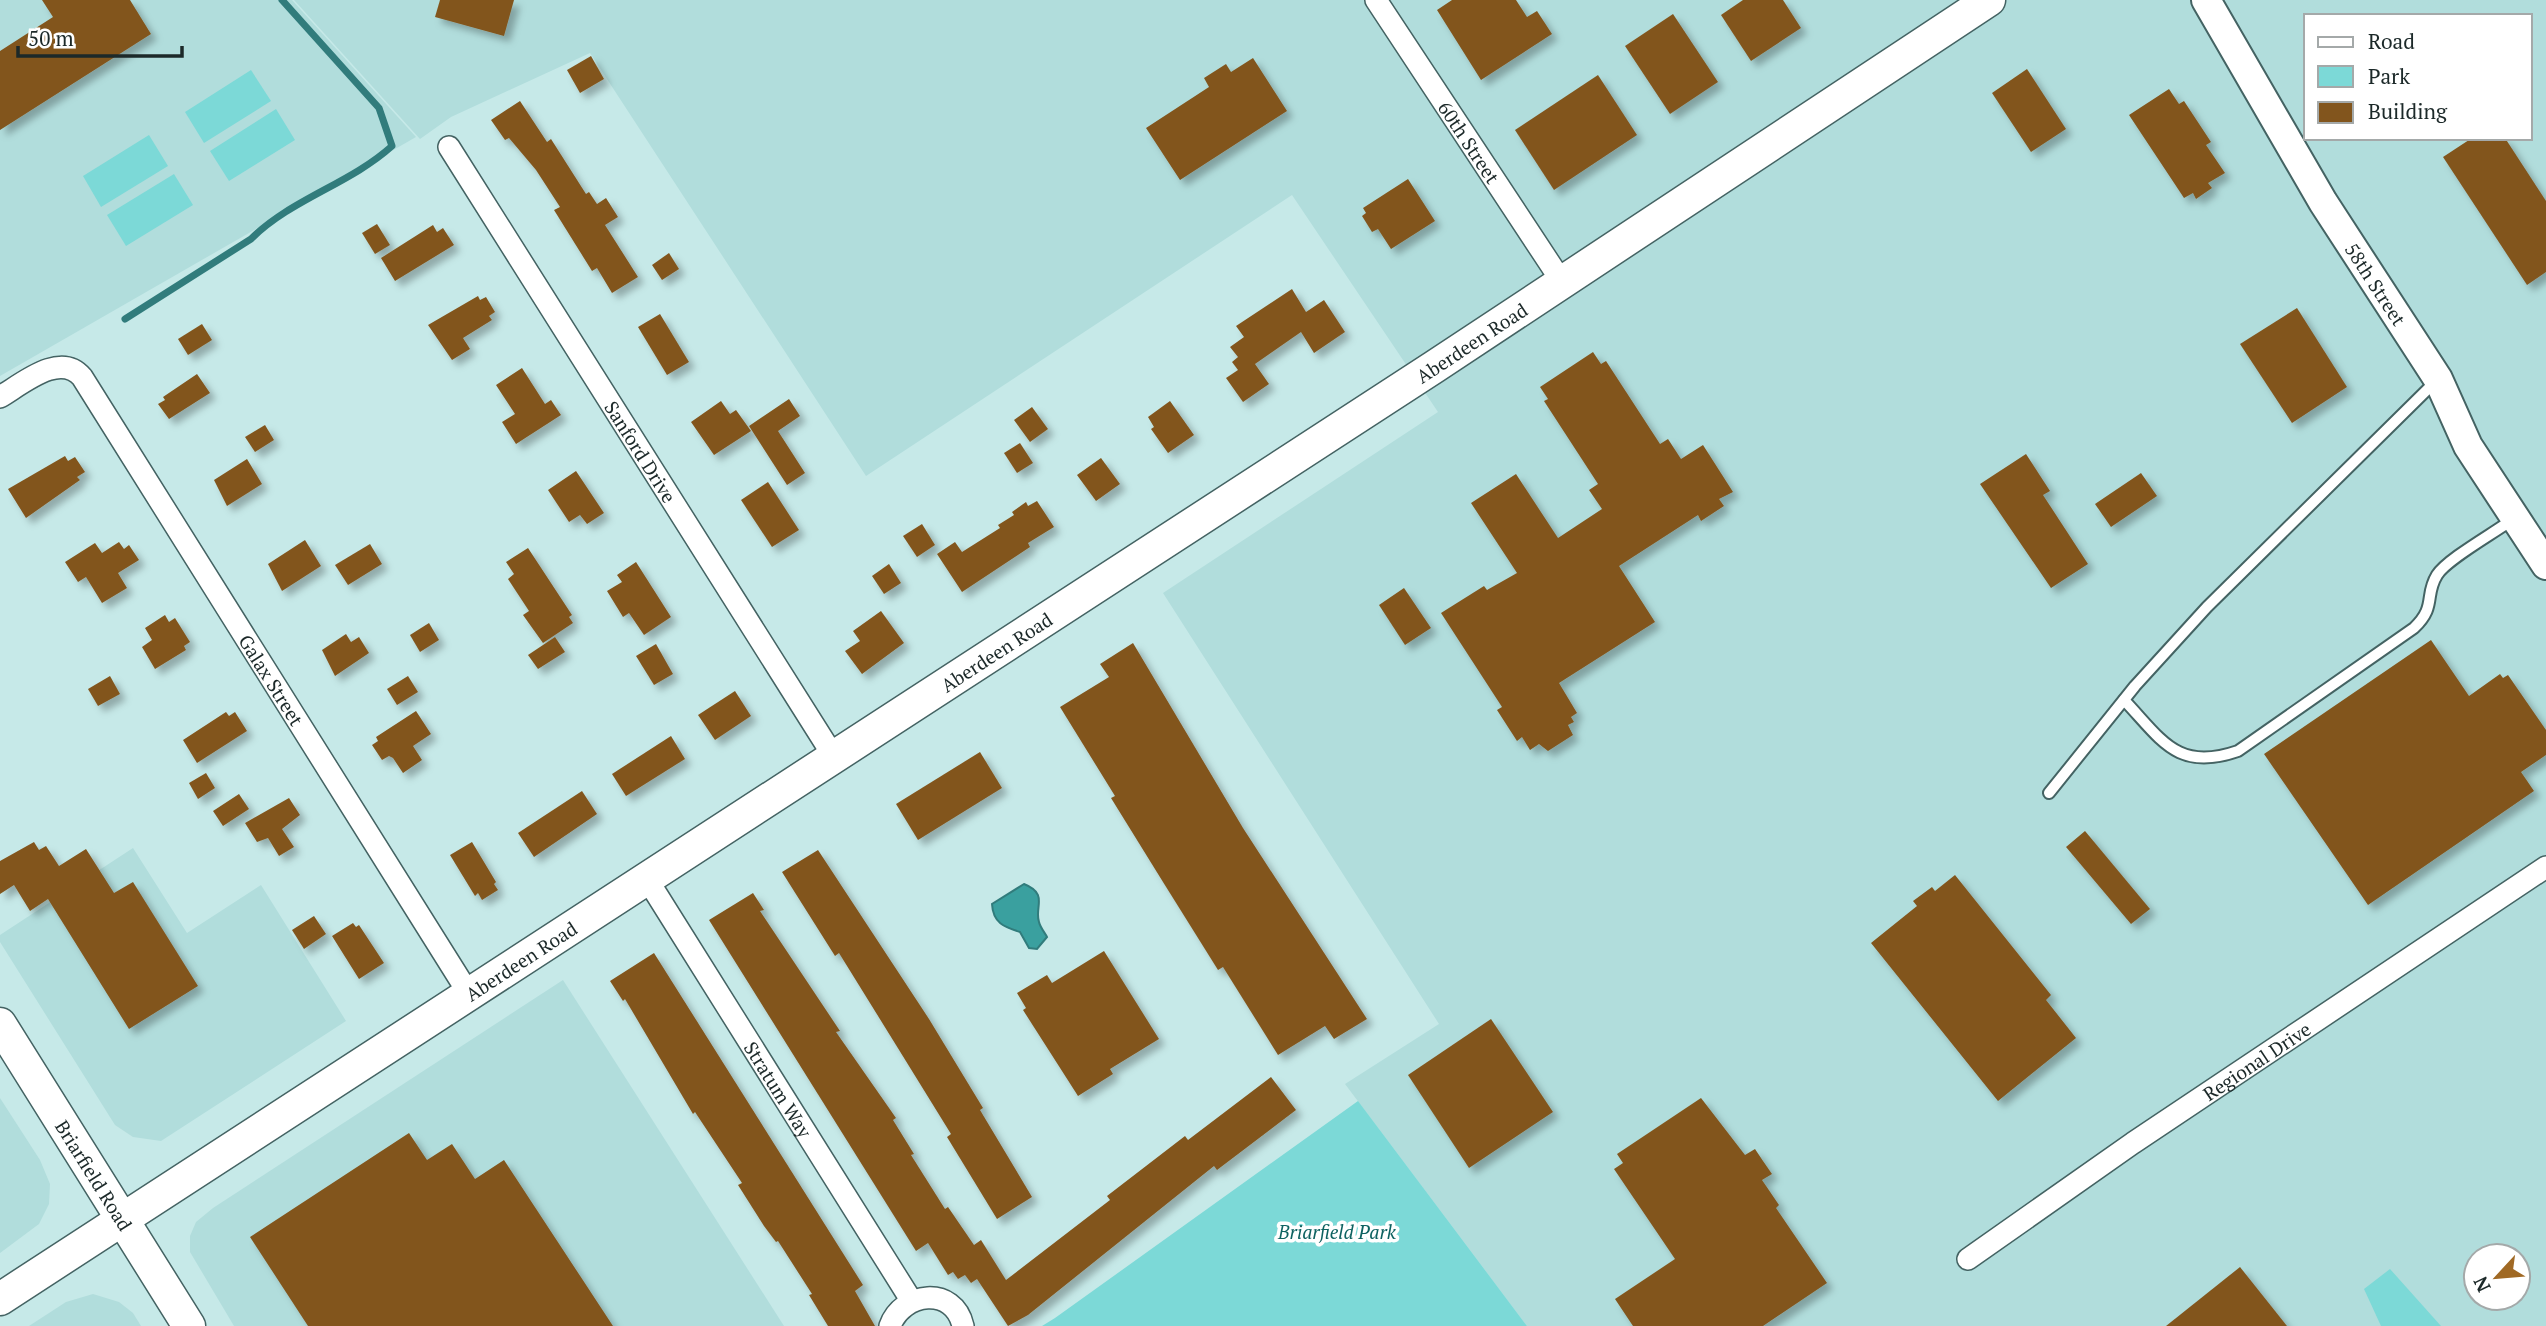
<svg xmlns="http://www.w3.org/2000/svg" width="2546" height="1326" font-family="'PT Serif',serif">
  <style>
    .built { fill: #b1dddc; fill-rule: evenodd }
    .green { fill: #7cd9d7 }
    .water { fill: #3aa09f; stroke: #317c7c; stroke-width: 2 }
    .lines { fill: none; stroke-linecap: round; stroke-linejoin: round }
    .stream { stroke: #317c7c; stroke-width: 7 }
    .building { fill: #82551d; filter: url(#shadow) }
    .service-casing { stroke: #446363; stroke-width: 14 }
    .minor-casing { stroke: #446363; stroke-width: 24 }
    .tertiary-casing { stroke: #446363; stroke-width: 32 }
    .secondary-casing { stroke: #446363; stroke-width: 35 }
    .service { stroke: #fff; stroke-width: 10 }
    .minor { stroke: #fff; stroke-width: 21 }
    .tertiary { stroke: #fff; stroke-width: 28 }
    .secondary { stroke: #fff; stroke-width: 32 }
    .labels { text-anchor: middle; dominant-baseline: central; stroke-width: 7; stroke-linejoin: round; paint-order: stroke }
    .street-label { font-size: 19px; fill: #1c2929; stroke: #fff }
    .park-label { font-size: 19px; font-style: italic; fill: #0e6261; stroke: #fff }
  </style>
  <defs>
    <filter id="shadow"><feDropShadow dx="6" dy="6" stdDeviation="3.5" flood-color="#0004"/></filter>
  </defs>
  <rect width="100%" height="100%" fill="#c6e9e8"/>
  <g class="built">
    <polygon points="0,0 292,0 416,137 0,376"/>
    <path d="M294,0H2546V1326H1527L1345,1084L1439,1024L1163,593L1438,412L1292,195L866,476L590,53L451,117L420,139ZM2306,16H2530V138H2306ZM2476,1256H2518V1298H2476Z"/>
    <polygon points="133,848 187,933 261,885 346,1021 161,1141 133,1137 115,1125 0,942 0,935"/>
    <polygon points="563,980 784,1326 234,1326 190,1252 190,1236 196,1222 213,1208"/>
    <polygon points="0,1098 40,1160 50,1184 49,1204 39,1224 0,1253"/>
    <polygon points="93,1294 119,1302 133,1313 141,1326 29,1326 66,1302"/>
  </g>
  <g class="green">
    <polygon points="251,70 271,101 204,143 185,112"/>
    <polygon points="276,109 295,140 229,181 210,151"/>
    <polygon points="149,135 168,166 101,207 83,176"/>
    <polygon points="174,174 193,205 126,246 107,215"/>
    <polygon points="1358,1101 1527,1326 1042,1326 1055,1318"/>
    <polygon points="2390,1269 2441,1326 2381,1326 2364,1289"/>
  </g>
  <path class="water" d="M1024,884C1049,894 1034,907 1039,922C1040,927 1045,933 1047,937L1037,949L1029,948L1020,932C1004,927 993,923 992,904Z"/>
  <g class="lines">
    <path class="stream" d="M125,319L251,239C291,199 350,184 392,146L379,108L282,0"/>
  </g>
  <g class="building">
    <polygon points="42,0 130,0 151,34 0,130 0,51 53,17"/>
    <polygon points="440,0 514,0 504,36 435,17"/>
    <polygon points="1452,0 1516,0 1527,17 1537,11 1552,34 1481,80 1437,10"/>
    <polygon points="1743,0 1783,0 1801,28 1751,61 1721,15"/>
    <polygon points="1673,14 1718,82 1670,114 1625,46"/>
    <polygon points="591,56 604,79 580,93 567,70"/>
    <polygon points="1253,58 1287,111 1180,180 1146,128 1209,87 1204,78 1226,64 1231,72"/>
    <polygon points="2027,69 2066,129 2031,152 1992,93"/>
    <polygon points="1598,75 1637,135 1554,190 1515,130"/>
    <polygon points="2169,89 2179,104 2184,101 2211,142 2206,145 2225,173 2208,183 2212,188 2196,199 2193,193 2184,198 2129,115"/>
    <polygon points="520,101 547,142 551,139 586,194 589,192 597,204 606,198 618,217 605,225 638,277 612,293 597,268 592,271 554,210 560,207 536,170 509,138 505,140 491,120"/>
    <polygon points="2472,138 2505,138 2546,201 2546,272 2527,285 2443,157"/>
    <polygon points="1408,179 1435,221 1391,249 1378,229 1372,232 1362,216 1366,213 1363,208"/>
    <polygon points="377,224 390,245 375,254 362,233"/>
    <polygon points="433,225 437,232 443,228 454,245 395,281 381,258"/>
    <polygon points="669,253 679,269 662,280 652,265"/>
    <polygon points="1292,289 1306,312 1324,300 1345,332 1314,353 1301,332 1255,364 1269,384 1243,402 1226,378 1238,370 1232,362 1238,357 1230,347 1244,337 1236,326"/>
    <polygon points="478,296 480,300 486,297 495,312 489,316 492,320 463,338 470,349 452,360 428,325"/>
    <polygon points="2297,308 2347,387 2292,423 2240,344"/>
    <polygon points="660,314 689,362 667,375 638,327"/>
    <polygon points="202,324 212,340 188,355 178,339"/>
    <polygon points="1593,352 1601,364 1606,361 1660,444 1668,439 1681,459 1703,445 1733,492 1719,499 1724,506 1701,521 1698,515 1619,566 1655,622 1559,683 1577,713 1571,717 1574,722 1568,725 1573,735 1548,751 1539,744 1530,750 1522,737 1517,741 1497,710 1502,707 1441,613 1484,586 1487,590 1517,573 1471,503 1516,474 1558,538 1602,509 1589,490 1598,484 1544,401 1548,399 1540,387"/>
    <polygon points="522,368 545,404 551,400 561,415 516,444 502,422 515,414 496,385"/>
    <polygon points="197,374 210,393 169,419 158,404 165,400 163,397"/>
    <polygon points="789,399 800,416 778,431 805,473 787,485 749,426"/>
    <polygon points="721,401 730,414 736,410 751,431 714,455 691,422"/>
    <polygon points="1170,401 1194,435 1168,453 1151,429 1154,427 1148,417"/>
    <polygon points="1032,407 1048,429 1030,442 1014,420"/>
    <polygon points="265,425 274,440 255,452 245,437"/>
    <polygon points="1020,443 1033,463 1017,473 1004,453"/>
    <polygon points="2026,454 2050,491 2043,495 2088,564 2051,588 1980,484"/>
    <polygon points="65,456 68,461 75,457 85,472 77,477 80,480 26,518 8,489"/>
    <polygon points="1101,458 1120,484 1096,501 1077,475"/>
    <polygon points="247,459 262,484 227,506 214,480"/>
    <polygon points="576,471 604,513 587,524 580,515 569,522 548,490"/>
    <polygon points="2141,473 2157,496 2111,527 2095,504"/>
    <polygon points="768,482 799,530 772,547 741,500"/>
    <polygon points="1037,501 1054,527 1028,543 1030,547 962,592 937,554 955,542 962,552 1000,528 998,525 1014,515 1012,512 1026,502 1028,506"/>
    <polygon points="922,524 935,545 917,557 903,536"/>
    <polygon points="305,540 321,566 282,591 268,564"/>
    <polygon points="119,542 124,549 129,545 139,560 118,573 127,588 102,603 86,577 78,582 65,562 95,543 102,553"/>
    <polygon points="370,544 382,564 348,585 335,565"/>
    <polygon points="528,548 572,615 569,617 573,623 543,643 523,615 529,611 508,579 514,574 506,562"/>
    <polygon points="636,562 671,617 644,635 629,613 623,617 607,591 622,582 617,575"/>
    <polygon points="889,564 901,583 884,594 872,576"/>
    <polygon points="1404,588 1431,628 1405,645 1379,605"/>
    <polygon points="881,611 904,643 862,674 845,651 860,641 853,631"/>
    <polygon points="165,615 169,622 175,618 190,642 184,646 186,650 155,669 142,647 152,640 145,628"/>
    <polygon points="429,623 439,640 420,652 410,635"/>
    <polygon points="346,634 351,642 359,637 369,653 335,676 322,650"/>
    <polygon points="555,637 565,652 538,669 528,655"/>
    <polygon points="2431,640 2469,696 2500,674 2503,678 2508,675 2546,730 2546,755 2521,772 2534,791 2368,905 2264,754"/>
    <polygon points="1133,643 1243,828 1367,1019 1334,1039 1325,1026 1278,1055 1223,967 1218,970 1163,882 1111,798 1115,796 1060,707 1109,677 1100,664"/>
    <polygon points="656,644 673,674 654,685 636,656"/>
    <polygon points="110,676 120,694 98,706 88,689"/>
    <polygon points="408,676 418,692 397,705 387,689"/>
    <polygon points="735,691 751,716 715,740 698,715"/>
    <polygon points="416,711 431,734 413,746 422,760 403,773 393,758 389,756 382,760 372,745 378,741 376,737"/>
    <polygon points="226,712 229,716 235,712 247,731 197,763 183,740"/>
    <polygon points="671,736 685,759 626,796 612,774"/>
    <polygon points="980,752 1002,788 918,840 896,804"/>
    <polygon points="206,773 215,788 198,799 189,783"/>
    <polygon points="582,791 597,814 534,857 518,833"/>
    <polygon points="239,794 249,809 223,826 213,811"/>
    <polygon points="289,798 300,815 282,829 294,847 279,856 268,838 257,842 245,823"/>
    <polygon points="2085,831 2150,909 2131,924 2066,847"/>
    <polygon points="34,842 39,850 46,846 59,866 86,849 114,893 133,882 198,986 129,1029 48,899 30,911 14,885 0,894 0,861"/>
    <polygon points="472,842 496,882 494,884 498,890 482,900 478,893 475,896 450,855"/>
    <polygon points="818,850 929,1019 983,1108 980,1110 1032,1197 997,1219 947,1137 951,1134 896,1045 839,953 835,956 782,872"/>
    <polygon points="1955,875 2051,995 2046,1000 2076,1038 1998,1101 1871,943 1917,906 1913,901 1932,887 1935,891"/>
    <polygon points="753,893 764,910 760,911 840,1031 836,1032 896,1118 893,1120 914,1154 911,1155 945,1209 948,1207 974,1245 981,1240 1006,1280 1110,1200 1107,1196 1185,1136 1188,1140 1271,1077 1296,1110 1217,1170 1214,1166 1028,1315 1008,1326 977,1279 971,1283 965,1275 958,1279 953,1272 948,1275 928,1243 916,1251 709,920"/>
    <polygon points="314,916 326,934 304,949 292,930"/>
    <polygon points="353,923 356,927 359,925 384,963 359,979 332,936"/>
    <polygon points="1104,951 1159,1039 1110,1069 1113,1074 1078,1096 1023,1010 1026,1008 1017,993 1047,975 1052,983"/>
    <polygon points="654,953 863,1285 855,1291 875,1326 828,1326 809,1295 812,1294 778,1241 776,1242 764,1226 738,1185 742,1183 695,1112 693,1114 625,999 623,1001 610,981"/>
    <polygon points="1491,1019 1553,1112 1469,1168 1408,1075"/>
    <polygon points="1701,1098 1745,1155 1755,1149 1763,1161 1772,1174 1762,1180 1779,1205 1776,1208 1827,1283 1763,1326 1633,1326 1615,1299 1675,1259 1614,1169 1623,1163 1617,1154"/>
    <polygon points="409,1133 427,1160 452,1144 475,1179 504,1160 613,1326 308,1326 250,1237"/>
    <polygon points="2240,1267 2287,1326 2166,1326"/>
  </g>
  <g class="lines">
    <g class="service-casing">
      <g id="service">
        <path d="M2124,700C2162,740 2177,772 2238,751L2414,628C2437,606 2424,596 2437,575C2447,559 2496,532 2513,519"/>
        <polyline points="2049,793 2135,686 2207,607 2436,381"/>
      </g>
    </g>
    <g class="minor-casing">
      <g id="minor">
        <path id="s1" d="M1376,0L1562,282"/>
        <path id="s2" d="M449,147L834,757"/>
        <path id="s3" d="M0,397C22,384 60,351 82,377L469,994"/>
        <path id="s4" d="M647,879L911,1300"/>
        <path id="s5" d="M1968,1259L2133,1143L2546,867"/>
        <path d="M890,1326C902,1292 954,1285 963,1326"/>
      </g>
    </g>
    <g class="tertiary-casing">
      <g id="tertiary">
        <path id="s6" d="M2206,0L2323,202L2438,379L2468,446L2546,565"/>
      </g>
    </g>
    <g class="secondary-casing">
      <g id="secondary">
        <path id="s7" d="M0,1024L189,1326"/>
        <path id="s8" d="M0,1299L1434,367L1989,0"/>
      </g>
    </g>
    <use href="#service" class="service"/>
    <use href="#minor" class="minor"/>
    <use href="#tertiary" class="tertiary"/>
    <use href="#secondary" class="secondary"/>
  </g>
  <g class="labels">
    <g class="street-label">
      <text stroke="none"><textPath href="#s1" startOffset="170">60th Street</textPath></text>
      <text stroke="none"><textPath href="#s6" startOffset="331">58th Street</textPath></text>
      <text stroke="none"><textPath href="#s8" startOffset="1755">Aberdeen Road</textPath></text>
      <text stroke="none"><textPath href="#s2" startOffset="360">Sanford Drive</textPath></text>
      <text stroke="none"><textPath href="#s8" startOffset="1188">Aberdeen Road</textPath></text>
      <text stroke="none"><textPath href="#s3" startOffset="450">Galax Street</textPath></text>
      <text stroke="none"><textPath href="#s8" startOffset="621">Aberdeen Road</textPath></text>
      <text stroke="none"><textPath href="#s5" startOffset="350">Regional Drive</textPath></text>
      <text stroke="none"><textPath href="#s4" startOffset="248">Stratum Way</textPath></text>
      <text stroke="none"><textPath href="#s7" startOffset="178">Briarfield Road</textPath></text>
    </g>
    <g class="park-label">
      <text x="1337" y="1231">Briarfield Park</text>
    </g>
  </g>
  <rect x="2304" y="14" width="228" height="126" fill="#ffffff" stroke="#a4a9a9" stroke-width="2"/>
  <rect x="2318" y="37" width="35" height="10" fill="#ffffff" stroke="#a4a9a9" stroke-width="2"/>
  <text x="2368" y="49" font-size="21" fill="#1c2929">Road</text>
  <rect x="2318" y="66" width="35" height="21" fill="#7cd9d7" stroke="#a4a9a9" stroke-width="2"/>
  <text x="2368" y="84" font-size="21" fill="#1c2929">Park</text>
  <rect x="2318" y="102" width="35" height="21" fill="#82551d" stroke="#a4a9a9" stroke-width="2"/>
  <text x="2368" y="119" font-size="21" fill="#1c2929">Building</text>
  <g transform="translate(2497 1277) rotate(244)"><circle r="33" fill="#ffffff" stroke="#a4a9a9" stroke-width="2"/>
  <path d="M0-5L12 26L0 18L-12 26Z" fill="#a06924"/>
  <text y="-10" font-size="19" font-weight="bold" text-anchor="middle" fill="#1c2929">N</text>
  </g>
  <path d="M18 46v10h164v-10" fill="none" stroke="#1c2929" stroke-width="3.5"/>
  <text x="28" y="46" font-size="21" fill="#1c2929" stroke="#ffffff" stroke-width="5" paint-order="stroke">50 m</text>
</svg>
